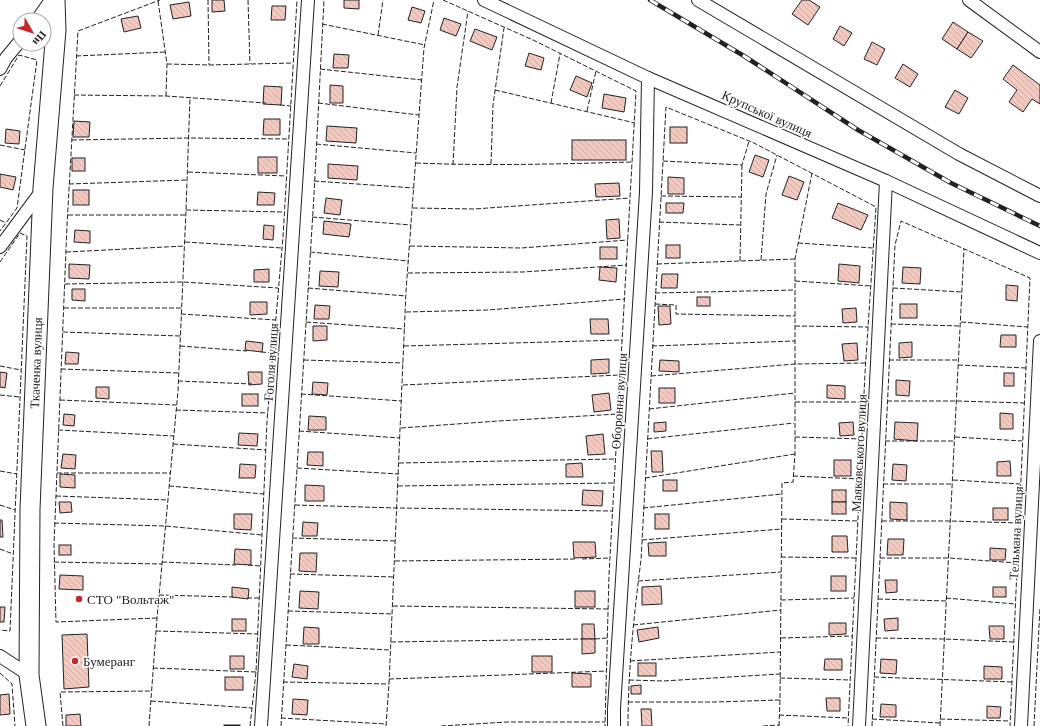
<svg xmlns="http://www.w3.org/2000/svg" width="1040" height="726" font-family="Georgia,serif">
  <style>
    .building { fill: url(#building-back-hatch); stroke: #222 }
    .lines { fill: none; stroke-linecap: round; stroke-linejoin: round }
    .minor-casing { stroke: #222; stroke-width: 14 }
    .primary-casing { stroke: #222; stroke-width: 21 }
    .minor { stroke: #fff; stroke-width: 12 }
    .primary { stroke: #fff; stroke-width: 19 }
    .rail-casing { stroke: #222; stroke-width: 4.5 }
    .rail { stroke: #fff; stroke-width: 3; stroke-dasharray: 9; stroke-linecap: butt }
    .fence { stroke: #222; stroke-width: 1; stroke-dasharray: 5 2; stroke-linecap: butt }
    .poi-dot { fill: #c62828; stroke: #fff; stroke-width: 1.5 }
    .labels { text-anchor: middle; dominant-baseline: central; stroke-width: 3; stroke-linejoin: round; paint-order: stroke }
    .street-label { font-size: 13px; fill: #222; stroke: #fff }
    .poi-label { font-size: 13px; fill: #222; stroke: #fff; text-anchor: start }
  </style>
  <defs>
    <pattern id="building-back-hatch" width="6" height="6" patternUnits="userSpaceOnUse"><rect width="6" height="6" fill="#f3c9c0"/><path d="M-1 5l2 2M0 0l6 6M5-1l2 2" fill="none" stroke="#d0aca5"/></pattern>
  </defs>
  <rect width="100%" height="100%" fill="#fff"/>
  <g class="building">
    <polygon points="212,0 224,0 225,11 212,12"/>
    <polygon points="344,0 359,0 359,9 344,8"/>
    <polygon points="802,0 809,0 820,7 808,25 792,14"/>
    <polygon points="189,2 191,16 173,19 170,5"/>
    <polygon points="272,6 286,6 285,20 271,20"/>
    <polygon points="412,7 425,11 421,23 408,20"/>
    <polygon points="138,16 141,28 124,32 121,19"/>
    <polygon points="444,18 461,24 456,36 440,30"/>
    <polygon points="953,22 968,32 957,49 942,39"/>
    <polygon points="840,26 852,33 844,46 833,39"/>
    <polygon points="475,29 497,37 492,50 470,41"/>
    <polygon points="968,32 983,41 971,58 957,49"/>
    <polygon points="872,42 885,49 877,65 864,59"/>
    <polygon points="529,53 544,58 541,70 525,66"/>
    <polygon points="334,54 349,55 348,68 333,68"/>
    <polygon points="903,64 918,74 910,87 895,78"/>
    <polygon points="1013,65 1040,85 1040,104 1032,99 1023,112 1009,102 1017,90 1003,79"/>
    <polygon points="576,76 592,83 587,97 570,90"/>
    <polygon points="330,85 343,86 343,103 330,103"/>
    <polygon points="264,86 282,87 281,105 263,104"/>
    <polygon points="955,90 968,98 959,114 945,107"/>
    <polygon points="604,94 626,98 624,112 602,108"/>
    <polygon points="264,119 280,119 280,135 263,135"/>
    <polygon points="74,121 90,122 89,137 73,137"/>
    <polygon points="327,126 357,128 356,143 326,141"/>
    <rect x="670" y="127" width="17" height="16"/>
    <polygon points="6,129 20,131 19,144 5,143"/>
    <rect x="572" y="140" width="54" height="20"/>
    <polygon points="755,155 769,160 763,177 749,172"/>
    <rect x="258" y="157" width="19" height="16"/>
    <rect x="72" y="158" width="13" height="13"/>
    <polygon points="328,164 358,166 357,180 328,178"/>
    <polygon points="0,174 16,177 13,190 0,187"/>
    <polygon points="789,176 804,182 797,200 782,195"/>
    <polygon points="668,177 684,178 684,194 668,194"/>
    <polygon points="619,183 620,196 596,197 595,184"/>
    <rect x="73" y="190" width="16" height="15"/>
    <polygon points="258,192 275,193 274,205 257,205"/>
    <polygon points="326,198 342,200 340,215 324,213"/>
    <polygon points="666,203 684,203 683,213 666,213"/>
    <polygon points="838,203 868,215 861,230 832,218"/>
    <polygon points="619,219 620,238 607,239 606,220"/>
    <polygon points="324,221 351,224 349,237 323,234"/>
    <polygon points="264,225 274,226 273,240 263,239"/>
    <polygon points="75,230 90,231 90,243 74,242"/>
    <rect x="666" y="245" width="14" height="13"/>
    <rect x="600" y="247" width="17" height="12"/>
    <polygon points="69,264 90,265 89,279 69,278"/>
    <polygon points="839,264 860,266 859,283 838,281"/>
    <polygon points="600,267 617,268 616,282 599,280"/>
    <polygon points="903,267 921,268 920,284 902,283"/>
    <polygon points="269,269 269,282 254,282 254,270"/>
    <polygon points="320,271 339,272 338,287 319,286"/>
    <polygon points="662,274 678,274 677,288 661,288"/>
    <polygon points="1006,285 1018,286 1017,301 1006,300"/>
    <polygon points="72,289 85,289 85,301 72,300"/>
    <rect x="697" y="297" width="13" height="9"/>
    <polygon points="250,302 267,302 267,314 250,315"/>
    <rect x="900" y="304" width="17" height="14"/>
    <polygon points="315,305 330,306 329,319 314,319"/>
    <polygon points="658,306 670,306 671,324 659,325"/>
    <polygon points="856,308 857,322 843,323 842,309"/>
    <polygon points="590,319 608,319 609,334 591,334"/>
    <polygon points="313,326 327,326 327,340 313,341"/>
    <polygon points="1001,335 1016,335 1016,347 1000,347"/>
    <polygon points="246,341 263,343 262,352 245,350"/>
    <polygon points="912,342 912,357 899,358 899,343"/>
    <polygon points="857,343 858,360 844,361 842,344"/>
    <polygon points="66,352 79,353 78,364 65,364"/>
    <polygon points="609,359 609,373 591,374 591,360"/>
    <polygon points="660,360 679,361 679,372 659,371"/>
    <polygon points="0,372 7,373 5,388 0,387"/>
    <polygon points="248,372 262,372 262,384 249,385"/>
    <rect x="1004" y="373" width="10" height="13"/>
    <polygon points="896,380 910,381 909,396 896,395"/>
    <polygon points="313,382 328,383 327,395 312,394"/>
    <polygon points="827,385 845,386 845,399 827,398"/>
    <polygon points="96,387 109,387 109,399 96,398"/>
    <rect x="659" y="388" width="16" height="15"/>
    <polygon points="609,393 611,410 594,412 592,395"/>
    <rect x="242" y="394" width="16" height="12"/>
    <polygon points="1000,413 1013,414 1013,429 1000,429"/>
    <polygon points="64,414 75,415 74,426 63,425"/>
    <polygon points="309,416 326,417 326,430 308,430"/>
    <polygon points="666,422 666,431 654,432 654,423"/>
    <polygon points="853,422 854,435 840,436 839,423"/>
    <polygon points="895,422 918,423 917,441 894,439"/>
    <polygon points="239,433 258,434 257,446 238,445"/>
    <polygon points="603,434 605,454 588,455 586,436"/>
    <polygon points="651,451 662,451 663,472 652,472"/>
    <polygon points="308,452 323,452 323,466 307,465"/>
    <polygon points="63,454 76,455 75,469 61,468"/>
    <rect x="834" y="460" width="17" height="16"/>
    <polygon points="1010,461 1011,476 997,476 997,462"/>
    <polygon points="582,463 583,477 566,477 566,464"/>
    <polygon points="240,464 256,465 255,478 239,478"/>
    <polygon points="893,464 907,465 906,481 892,480"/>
    <polygon points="60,474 75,475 75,488 60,487"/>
    <rect x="663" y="480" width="14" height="11"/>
    <polygon points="305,485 324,486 324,501 305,501"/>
    <polygon points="583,490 603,491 602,506 582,505"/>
    <rect x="832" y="490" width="14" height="12"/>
    <polygon points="59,502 71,502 72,512 60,513"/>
    <rect x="832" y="502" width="14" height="12"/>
    <polygon points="890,502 907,503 907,520 890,519"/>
    <rect x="993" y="508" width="15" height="12"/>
    <polygon points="234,514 252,514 251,530 234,529"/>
    <rect x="655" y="514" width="14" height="15"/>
    <polygon points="0,520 2,520 3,537 0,537"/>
    <polygon points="303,522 318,523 317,536 302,536"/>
    <polygon points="832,536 847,536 848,552 832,552"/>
    <polygon points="888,539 904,539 903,555 887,555"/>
    <polygon points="573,542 595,542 596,557 574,558"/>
    <polygon points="666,542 666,556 649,556 648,543"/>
    <rect x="59" y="545" width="12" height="10"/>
    <polygon points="990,548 1006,549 1005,560 990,560"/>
    <polygon points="235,549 251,550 251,565 234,564"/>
    <polygon points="300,553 317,553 316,572 299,571"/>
    <polygon points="60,575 83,576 83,590 59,589"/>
    <rect x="831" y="576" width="15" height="15"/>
    <polygon points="885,580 897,580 897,592 886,593"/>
    <polygon points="661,586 662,604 642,605 642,587"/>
    <polygon points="232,587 249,589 248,599 232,597"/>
    <rect x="993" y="587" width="13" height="10"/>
    <polygon points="300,591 319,592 318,609 299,608"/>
    <rect x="575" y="591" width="20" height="16"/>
    <polygon points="0,607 5,607 4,622 0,622"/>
    <polygon points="898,618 898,630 885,631 884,619"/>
    <rect x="232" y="619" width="14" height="12"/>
    <polygon points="829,623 846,623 846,634 829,635"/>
    <polygon points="582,624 594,624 595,639 582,639"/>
    <polygon points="989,626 1004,626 1004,639 990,639"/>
    <polygon points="304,627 319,628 319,644 303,644"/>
    <polygon points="658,627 659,638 639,642 637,630"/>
    <polygon points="87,634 89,687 64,689 62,635"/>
    <polygon points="582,639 595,639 595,653 582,654"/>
    <rect x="230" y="656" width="14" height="13"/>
    <rect x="532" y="656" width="20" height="16"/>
    <polygon points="825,659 842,659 842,670 824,670"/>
    <polygon points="881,659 897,660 896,674 880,673"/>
    <rect x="638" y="663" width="18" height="13"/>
    <polygon points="294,664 308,666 307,679 292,677"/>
    <polygon points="984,666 1002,667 1002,679 984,679"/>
    <polygon points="572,673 591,674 591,687 572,687"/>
    <rect x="225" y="677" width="18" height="13"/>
    <polygon points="641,685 641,694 631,694 631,686"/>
    <polygon points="9,694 10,714 0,715 0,695"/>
    <polygon points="826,698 840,698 840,711 827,711"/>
    <polygon points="293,699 308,700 307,715 292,714"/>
    <polygon points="881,704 896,705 896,717 880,717"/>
    <polygon points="987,706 1001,707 1000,718 987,718"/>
    <polygon points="641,709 651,709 652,726 642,726"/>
    <polygon points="80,714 81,726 66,726 66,715"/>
    <rect x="224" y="725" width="16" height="1"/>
  </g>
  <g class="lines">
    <g class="minor-casing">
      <g id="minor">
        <polyline points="484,0 648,78 886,181 1040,253"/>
        <polyline points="698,0 959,154 1040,196"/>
        <polyline points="969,0 1040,52"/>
        <polyline points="37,20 51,0"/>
        <polyline points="0,69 6,58 20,41"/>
        <polyline points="0,247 43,189"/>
        <polyline points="0,656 29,675"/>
        <polyline points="261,726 308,0"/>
        <polyline points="614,726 614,709 646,192 648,78"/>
        <polyline points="859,726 886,181"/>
        <polyline points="1021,726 1040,341"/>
      </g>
    </g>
    <g class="primary-casing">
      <polyline id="primary" points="36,726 29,675 30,509 43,188 56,30 55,0"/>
    </g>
    <use href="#minor" class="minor"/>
    <use href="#primary" class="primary"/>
    <g class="rail-casing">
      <polyline id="rail" points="650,0 744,56 858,130 951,183 1040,226"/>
    </g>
    <use href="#rail" class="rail"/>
    <g class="fence">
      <polyline points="208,0 209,65"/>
      <polyline points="248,0 250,64"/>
      <polyline points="443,0 533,40 636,91 609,575 605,726"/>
      <polyline points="158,1 167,64 166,96"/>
      <polyline points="322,24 425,45"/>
      <polyline points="378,35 383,0"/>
      <polyline points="76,56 166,52"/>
      <polyline points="167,64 209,65 293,63"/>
      <polyline points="320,69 422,80"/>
      <polyline points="0,86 19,55 37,60 17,208 0,231"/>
      <polyline points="495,90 635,123"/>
      <polyline points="74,95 166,96 266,103"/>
      <polyline points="318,103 419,115"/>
      <polyline points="551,103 560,54"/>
      <polyline points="280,105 291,106"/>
      <polyline points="587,111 596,71"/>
      <polyline points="72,140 189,138 289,139"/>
      <polyline points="316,144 416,153"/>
      <polyline points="0,145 25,150"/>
      <polyline points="663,161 742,165 749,141"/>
      <path d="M416,163C488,166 560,164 632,162"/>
      <polyline points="491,164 493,105 504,28"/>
      <polyline points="453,165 457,87 468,11"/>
      <polyline points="188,172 286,176"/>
      <polyline points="314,181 414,188"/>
      <polyline points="69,184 187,180"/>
      <polyline points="661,196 741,197"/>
      <polyline points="413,208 474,209 630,198"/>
      <polyline points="186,210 284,212"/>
      <polyline points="68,215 186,215"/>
      <polyline points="312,217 411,225"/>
      <polyline points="0,220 6,223"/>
      <polyline points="659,222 740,225"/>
      <polyline points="185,242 282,248"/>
      <polyline points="798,243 873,248"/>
      <polyline points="410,246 521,248 628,240"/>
      <polyline points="66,252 185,246"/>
      <polyline points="310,252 409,261"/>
      <polyline points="761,260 766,194 777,155"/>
      <polyline points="740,261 742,165"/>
      <polyline points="0,262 20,233 27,236 10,631 0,630"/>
      <polyline points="657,264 795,259"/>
      <polyline points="408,273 523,272 627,265"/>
      <polyline points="795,281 871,286"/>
      <polyline points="65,284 183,282 278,288"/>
      <polyline points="308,288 406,296"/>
      <polyline points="893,288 962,292"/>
      <polyline points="655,293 795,290"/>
      <polyline points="655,304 676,305 676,314 795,316"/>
      <polyline points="64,308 182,308"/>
      <polyline points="406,312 488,310 625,299"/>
      <polyline points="181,314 276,320"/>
      <polyline points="306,322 405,329"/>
      <polyline points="961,322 1028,327"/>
      <polyline points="891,324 960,326"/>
      <polyline points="795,326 868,327"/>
      <polyline points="63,332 180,336"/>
      <polyline points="180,346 247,351"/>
      <polyline points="404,346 622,340"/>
      <polyline points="652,346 795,341"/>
      <polyline points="261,352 273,353"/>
      <polyline points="304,360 403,363"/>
      <polyline points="889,360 959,360"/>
      <polyline points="958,365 1026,368"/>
      <polyline points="0,366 21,370"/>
      <polyline points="61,369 179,373"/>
      <polyline points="651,376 795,364 866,363"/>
      <polyline points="178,381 252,384"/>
      <polyline points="403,385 620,375"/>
      <polyline points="301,394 402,401"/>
      <polyline points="0,395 20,397"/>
      <polyline points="60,400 176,405"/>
      <polyline points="887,401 957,401 1024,403"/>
      <polyline points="795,402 864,402"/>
      <polyline points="649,409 795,393"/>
      <polyline points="176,410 268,413"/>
      <polyline points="401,428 498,421 618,414"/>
      <polyline points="58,430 174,436"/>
      <polyline points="299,431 400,438"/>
      <polyline points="795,437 862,439"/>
      <polyline points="955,437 1022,441"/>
      <polyline points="647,439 794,423"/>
      <polyline points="885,441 955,441"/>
      <polyline points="173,444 266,450"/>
      <polyline points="399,463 615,459"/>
      <polyline points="297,468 399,474"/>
      <polyline points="0,471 17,474"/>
      <polyline points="57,473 170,473"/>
      <polyline points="793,476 860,479"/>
      <polyline points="645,478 795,454"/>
      <polyline points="953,480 1020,484"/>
      <polyline points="883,484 952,484"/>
      <polyline points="169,486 264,494"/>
      <polyline points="398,486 614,483"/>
      <polyline points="56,496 168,500"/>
      <polyline points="0,505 15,510"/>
      <polyline points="295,505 397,508 612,511"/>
      <polyline points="643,508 782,494"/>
      <polyline points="782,519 858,521"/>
      <polyline points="882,521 950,521 1019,523"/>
      <polyline points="54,523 165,526 262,535"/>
      <polyline points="292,538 396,541"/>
      <polyline points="642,540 782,529"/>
      <polyline points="0,549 13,554"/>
      <polyline points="781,557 856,558"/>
      <polyline points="880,558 949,558 1017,563"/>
      <polyline points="582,559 610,558"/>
      <polyline points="395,561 576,559"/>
      <polyline points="54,562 162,564"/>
      <polyline points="162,562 236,565"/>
      <polyline points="248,565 260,566"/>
      <polyline points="290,574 394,577"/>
      <polyline points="638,581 781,572"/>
      <polyline points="159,595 233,597"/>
      <polyline points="247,598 259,598"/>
      <polyline points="946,598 1015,604"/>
      <polyline points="878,599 946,601"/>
      <polyline points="781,600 854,598"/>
      <polyline points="393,606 608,609"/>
      <polyline points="288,611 392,614"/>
      <polyline points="157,618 56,622 54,545 67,225 78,31 160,0"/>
      <polyline points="633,625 781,610"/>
      <polyline points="156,631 258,634"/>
      <polyline points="781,638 852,636"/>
      <polyline points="876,638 944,639 1013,642"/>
      <polyline points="595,639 607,638"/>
      <polyline points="391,642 582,639"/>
      <polyline points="286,645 391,650"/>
      <polyline points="630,661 780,652"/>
      <polyline points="153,668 256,672"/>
      <polyline points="0,673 12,684 15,726"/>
      <polyline points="874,677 1012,682"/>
      <polyline points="780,678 850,680"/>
      <polyline points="389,679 503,675 607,671"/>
      <polyline points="629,680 663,681 780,674"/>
      <polyline points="283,682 389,684"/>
      <polyline points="151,701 252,708"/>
      <polyline points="628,702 715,702 780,700"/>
      <polyline points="779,715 848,718"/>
      <polyline points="281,718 386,724"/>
      <polyline points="872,719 940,723"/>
      <polyline points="940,719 1010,721"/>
      <polyline points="63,726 60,692 152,691"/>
      <polyline points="149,726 157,618 178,391 186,210 190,97"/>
      <polyline points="250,726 256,672 267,421 283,237 297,0"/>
      <polyline points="281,726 314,195 324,0"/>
      <polyline points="386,726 389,684 406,291 424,48 434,0"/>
      <polyline points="441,726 507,722 605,722"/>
      <path d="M628,726C628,670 634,615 641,560L666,107L754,143L876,207L865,373L848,726"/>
      <polyline points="763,726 779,725"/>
      <polyline points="779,726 780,700 782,483 793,482 795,454 795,259 812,173"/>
      <polyline points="872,726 895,245 901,221 1030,278 1010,726"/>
      <polyline points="940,726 964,249"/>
      <polyline points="1034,726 1040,607"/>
    </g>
  </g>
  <g class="poi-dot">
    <circle cx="79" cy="599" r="4"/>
    <circle cx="75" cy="661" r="4"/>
  </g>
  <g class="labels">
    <g class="street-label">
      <text transform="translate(767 114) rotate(24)">Крупської вулиця</text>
      <text transform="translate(271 362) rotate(-86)">Гоголя вулиця</text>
      <text transform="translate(36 363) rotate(-88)">Ткаченка вулиця</text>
      <text transform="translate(619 401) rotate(-86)">Оборонна вулиця</text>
      <text transform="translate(859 453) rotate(-87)">Маяковського вулиця</text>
      <text transform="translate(1016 533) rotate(-87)">Тельмана вулиця</text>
    </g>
    <g class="poi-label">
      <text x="87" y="599">СТО "Вольтаж"</text>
      <text x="83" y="661">Бумеранг</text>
    </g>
  </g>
  <g transform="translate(32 32) rotate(129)"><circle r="19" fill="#ffffff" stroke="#a7a7a7"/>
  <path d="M0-3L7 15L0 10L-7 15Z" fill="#c62828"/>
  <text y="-6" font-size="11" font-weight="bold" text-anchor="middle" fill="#222222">Пн</text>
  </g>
</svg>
